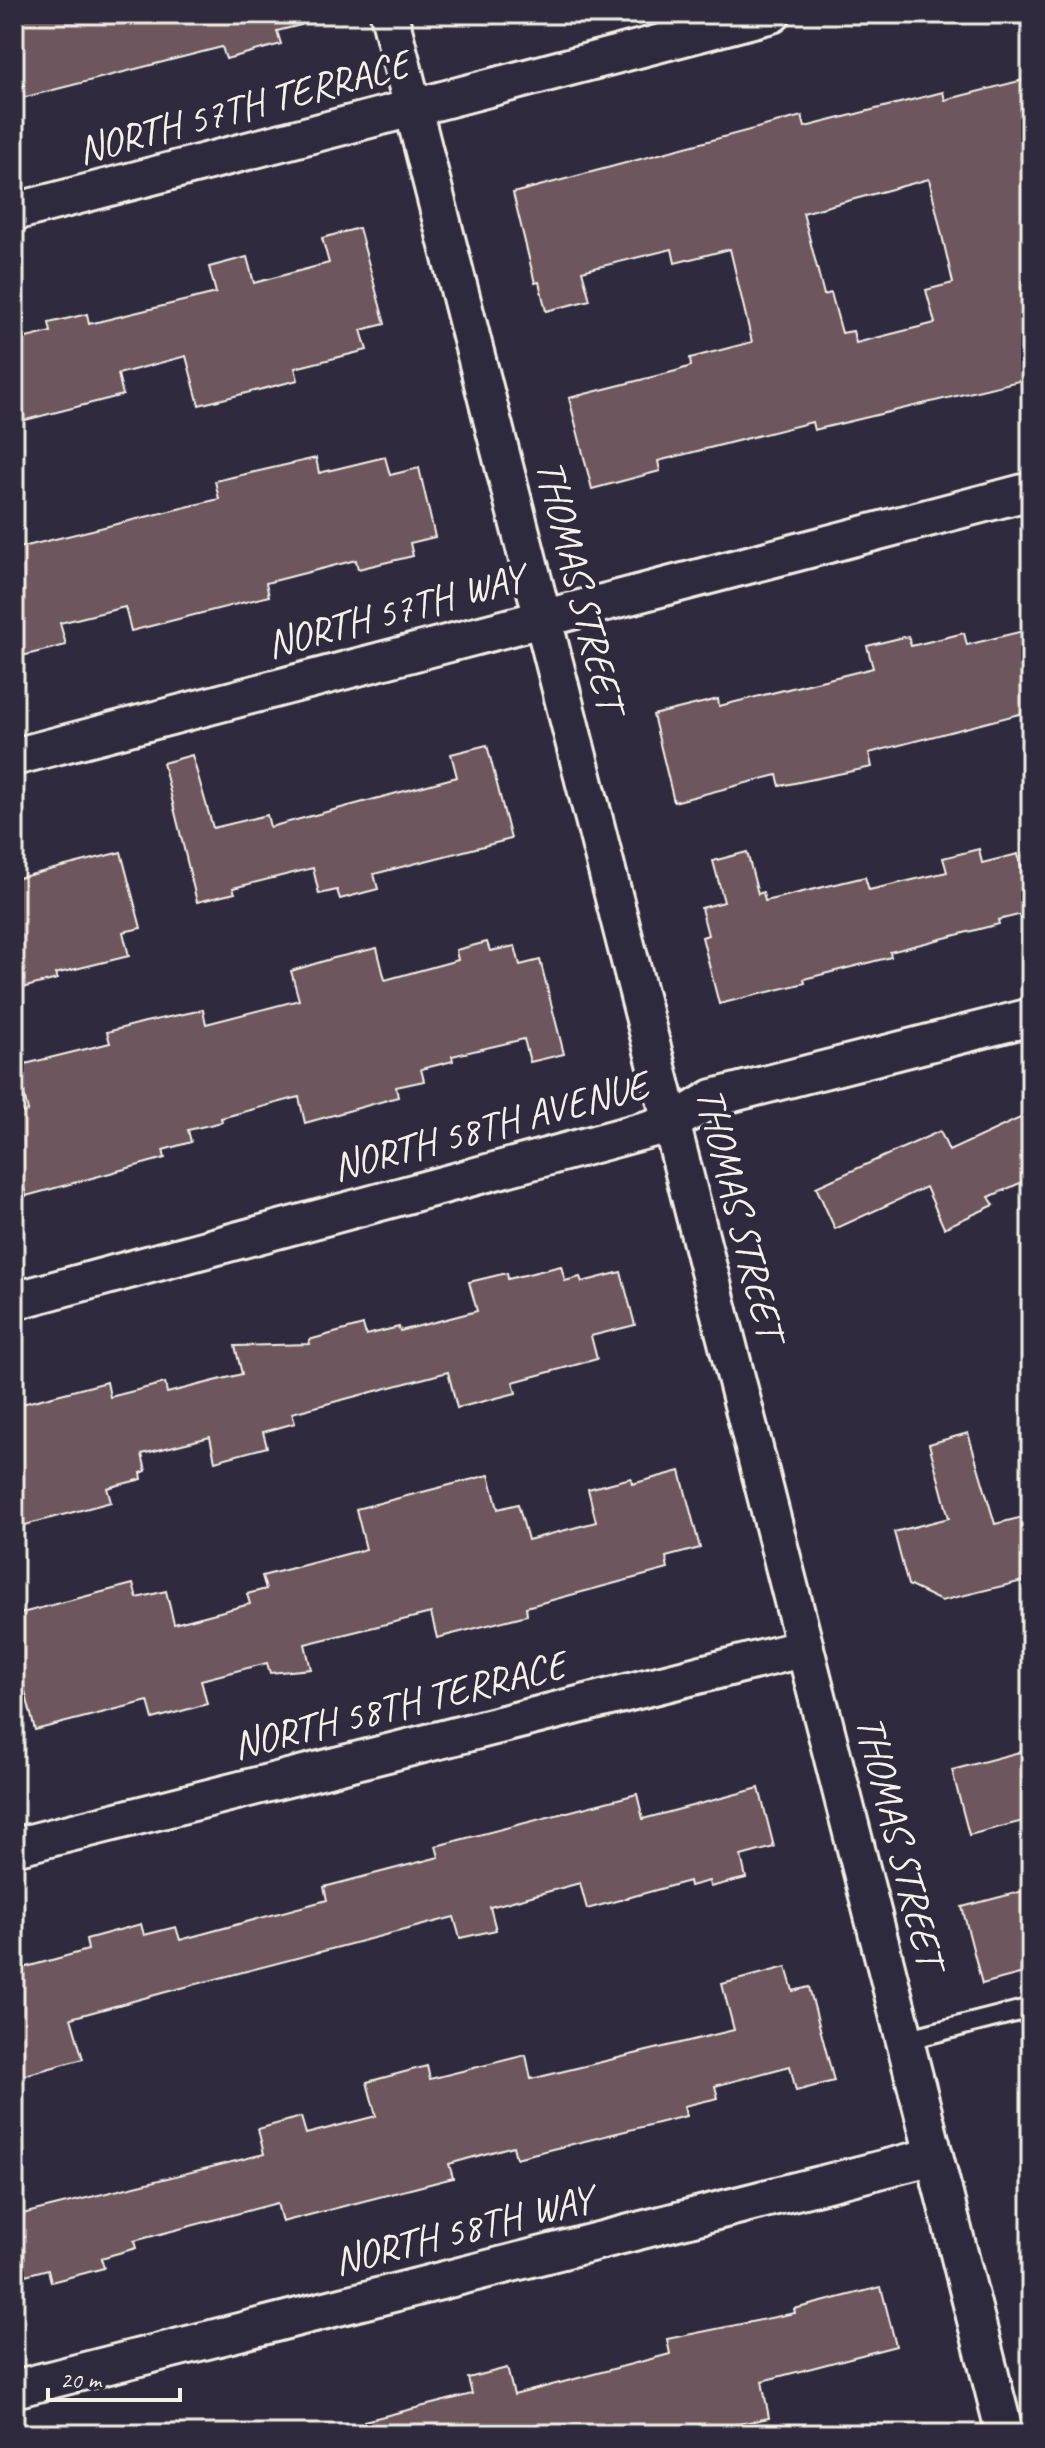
<svg xmlns="http://www.w3.org/2000/svg" width="1045" height="2448" font-family="Caveat,sans-serif">
  <style>
    .building { fill: #6d565d; stroke: #f4f1e8; stroke-width: 2; fill-rule: evenodd }
    .lines { fill: none; stroke-linecap: round; stroke-linejoin: round }
    .service-casing { stroke: #f4f1e8; stroke-width: 24 }
    .minor-casing { stroke: #f4f1e8; stroke-width: 42 }
    .service { stroke: #2f2a3d; stroke-width: 18 }
    .minor { stroke: #2f2a3d; stroke-width: 36 }
    .labels { text-anchor: middle; dominant-baseline: central; stroke-width: 8; stroke-linejoin: round; paint-order: stroke }
    .street-label { font-size: 40px; fill: #f4f1e8; stroke: #2f2a3d }
  </style>
  <rect width="100%" height="100%" fill="#2f2a3d"/>
  <filter id="ink" filterUnits="userSpaceOnUse"><feTurbulence type="fractalNoise" baseFrequency=".0125" numOctaves="2"/><feDisplacementMap in="SourceGraphic" scale="16" xChannelSelector="R" yChannelSelector="G"/><feConvolveMatrix kernelMatrix="1 2 1 2 8 2 1 2 1" color-interpolation-filters="sRGB"/></filter>
  <g filter="url(#ink)">
    <g class="building">
      <polygon points="14,14 300,14 301,25 277,31 281,44 226,59 222,47 14,100"/>
      <path d="M1031,78V378L814,430L812,422L658,461L660,471L592,489L569,398L676,371L691,366L690,358L752,342L730,249L675,263L672,249L582,271L590,300L546,311L539,282L535,283L513,193L802,116L805,127L943,92L945,100ZM929,179L953,283L926,290L935,323L856,343L853,331L842,333L831,293L824,295L803,213Z"/>
      <polygon points="359,228 385,324 361,330 367,350 295,368 298,380 199,405 186,356 118,374 123,395 14,423 14,341 51,332 49,323 87,314 89,324 216,293 209,267 247,257 254,283 329,263 322,238"/>
      <polygon points="385,457 390,475 419,468 435,537 410,543 413,556 358,569 356,560 266,583 269,596 131,631 125,607 60,623 66,645 14,658 14,549 219,499 215,481 316,458 319,473"/>
      <polygon points="1031,629 1031,711 869,753 872,767 780,786 777,775 674,802 653,715 718,699 719,706 873,668 867,646 908,636 911,646 964,633 967,645"/>
      <polygon points="487,745 511,839 374,874 378,889 340,899 337,890 319,894 313,868 233,888 235,893 197,902 163,763 192,755 213,828 267,815 270,827 457,777 451,754"/>
      <polygon points="979,849 982,863 1018,854 1031,912 998,920 999,924 890,952 891,957 804,979 805,983 719,1004 702,937 708,935 701,908 724,902 713,861 747,852 758,894 763,892 765,901 865,877 869,890 947,872 943,858"/>
      <polygon points="121,852 141,928 123,932 129,956 55,974 57,979 14,990 14,879"/>
      <polygon points="487,942 490,951 515,946 520,965 540,960 564,1054 530,1062 524,1039 452,1056 453,1061 421,1069 424,1081 396,1087 398,1097 305,1123 299,1097 221,1118 222,1122 188,1130 191,1142 163,1150 165,1158 26,1196 14,1150 14,1115 28,1111 17,1066 110,1043 107,1032 145,1022 203,1010 206,1024 299,1000 291,971 334,958 377,948 385,980 458,960 456,950"/>
      <polygon points="1031,1113 1031,1178 989,1197 994,1205 944,1228 926,1187 835,1229 816,1187 940,1131 949,1151"/>
      <polygon points="561,1266 565,1281 580,1277 582,1282 621,1272 635,1325 591,1336 597,1359 513,1382 516,1393 457,1408 448,1372 292,1413 295,1423 263,1432 267,1447 215,1461 210,1437 142,1454 146,1471 141,1473 142,1479 107,1488 111,1502 14,1528 14,1406 107,1382 110,1397 165,1383 167,1393 242,1374 235,1346 310,1344 309,1340 363,1325 366,1335 399,1327 400,1331 477,1311 469,1282 507,1273 508,1279"/>
      <polygon points="968,1433 995,1524 1031,1515 1031,1579 941,1601 908,1585 894,1532 949,1518 929,1444"/>
      <polygon points="680,1471 700,1548 666,1557 668,1569 526,1607 527,1615 437,1638 431,1613 305,1644 311,1669 270,1673 267,1663 201,1680 207,1704 153,1719 148,1701 35,1730 19,1668 14,1669 14,1615 133,1584 137,1598 166,1591 174,1624 250,1604 247,1594 266,1589 262,1576 366,1549 356,1509 489,1475 498,1509 518,1504 528,1540 596,1522 588,1489 631,1478 632,1484"/>
      <polygon points="1031,1749 1031,1819 969,1835 952,1770"/>
      <polygon points="759,1788 774,1847 741,1856 746,1878 710,1887 709,1881 690,1886 689,1881 587,1909 580,1883 490,1907 496,1930 460,1938 454,1917 166,1992 71,2018 83,2059 14,2078 14,1986 23,1983 19,1969 88,1950 86,1939 141,1924 144,1935 176,1927 180,1940 327,1900 324,1887 439,1857 436,1846 637,1794 643,1819"/>
      <polygon points="1031,1889 1031,1971 982,1984 962,1907"/>
      <polygon points="786,1967 793,1991 809,1987 834,2081 796,2091 790,2066 715,2086 718,2098 684,2106 686,2116 516,2158 513,2146 449,2164 453,2178 282,2222 277,2203 134,2241 136,2248 101,2258 104,2268 51,2282 48,2269 14,2278 14,2216 264,2154 258,2129 301,2117 306,2134 376,2116 367,2082 427,2066 430,2079 526,2055 531,2079 734,2030 722,1984"/>
      <polygon points="881,2287 896,2346 762,2381 769,2418 690,2434 366,2434 364,2421 472,2394 468,2378 507,2368 514,2395 670,2354 667,2339 795,2313 794,2309"/>
    </g>
    <g class="lines">
      <g class="service-casing">
        <polyline id="service" points="905,2040 1031,2008"/>
      </g>
      <g class="minor-casing">
        <g id="minor">
          <polyline points="389,14 1005,2434"/>
          <polyline points="14,212 772,14"/>
          <polyline points="14,757 1031,491"/>
          <polyline points="14,1301 672,1123 713,1098 1031,1017"/>
          <polyline points="14,1847 805,1648"/>
          <polyline points="14,2389 934,2156"/>
        </g>
      </g>
      <use href="#service" class="service"/>
      <use href="#minor" class="minor"/>
    </g>
  </g>
  <g class="labels">
    <g class="street-label">
      <text transform="translate(243 107) rotate(-15)">NORTH 57TH TERRACE</text>
      <text transform="translate(580 585) rotate(76)">THOMAS STREET</text>
      <text transform="translate(395 611) rotate(-15)">NORTH 57TH WAY</text>
      <text transform="translate(490 1126) rotate(-15)">NORTH 58TH AVENUE</text>
      <text transform="translate(740 1213) rotate(76)">THOMAS STREET</text>
      <text transform="translate(399 1705) rotate(-14)">NORTH 58TH TERRACE</text>
      <text transform="translate(900 1841) rotate(76)">THOMAS STREET</text>
      <text transform="translate(463 2230) rotate(-14)">NORTH 58TH WAY</text>
    </g>
  </g>
  <rect width="1045" height="2448" fill="none" stroke="#2f2a3d" stroke-width="48"/>
  <rect x="24" y="24" width="997" height="2400" fill="none" stroke="#f4f1e8" stroke-width="3" filter="url(#ink)"/>
  <path d="M48 2388v12h132v-12" fill="none" stroke="#f4f1e8" stroke-width="4"/>
  <text x="60" y="2388" font-size="24" fill="#f4f1e8" stroke="#2f2a3d" stroke-width="6" paint-order="stroke">20 m</text>
</svg>
